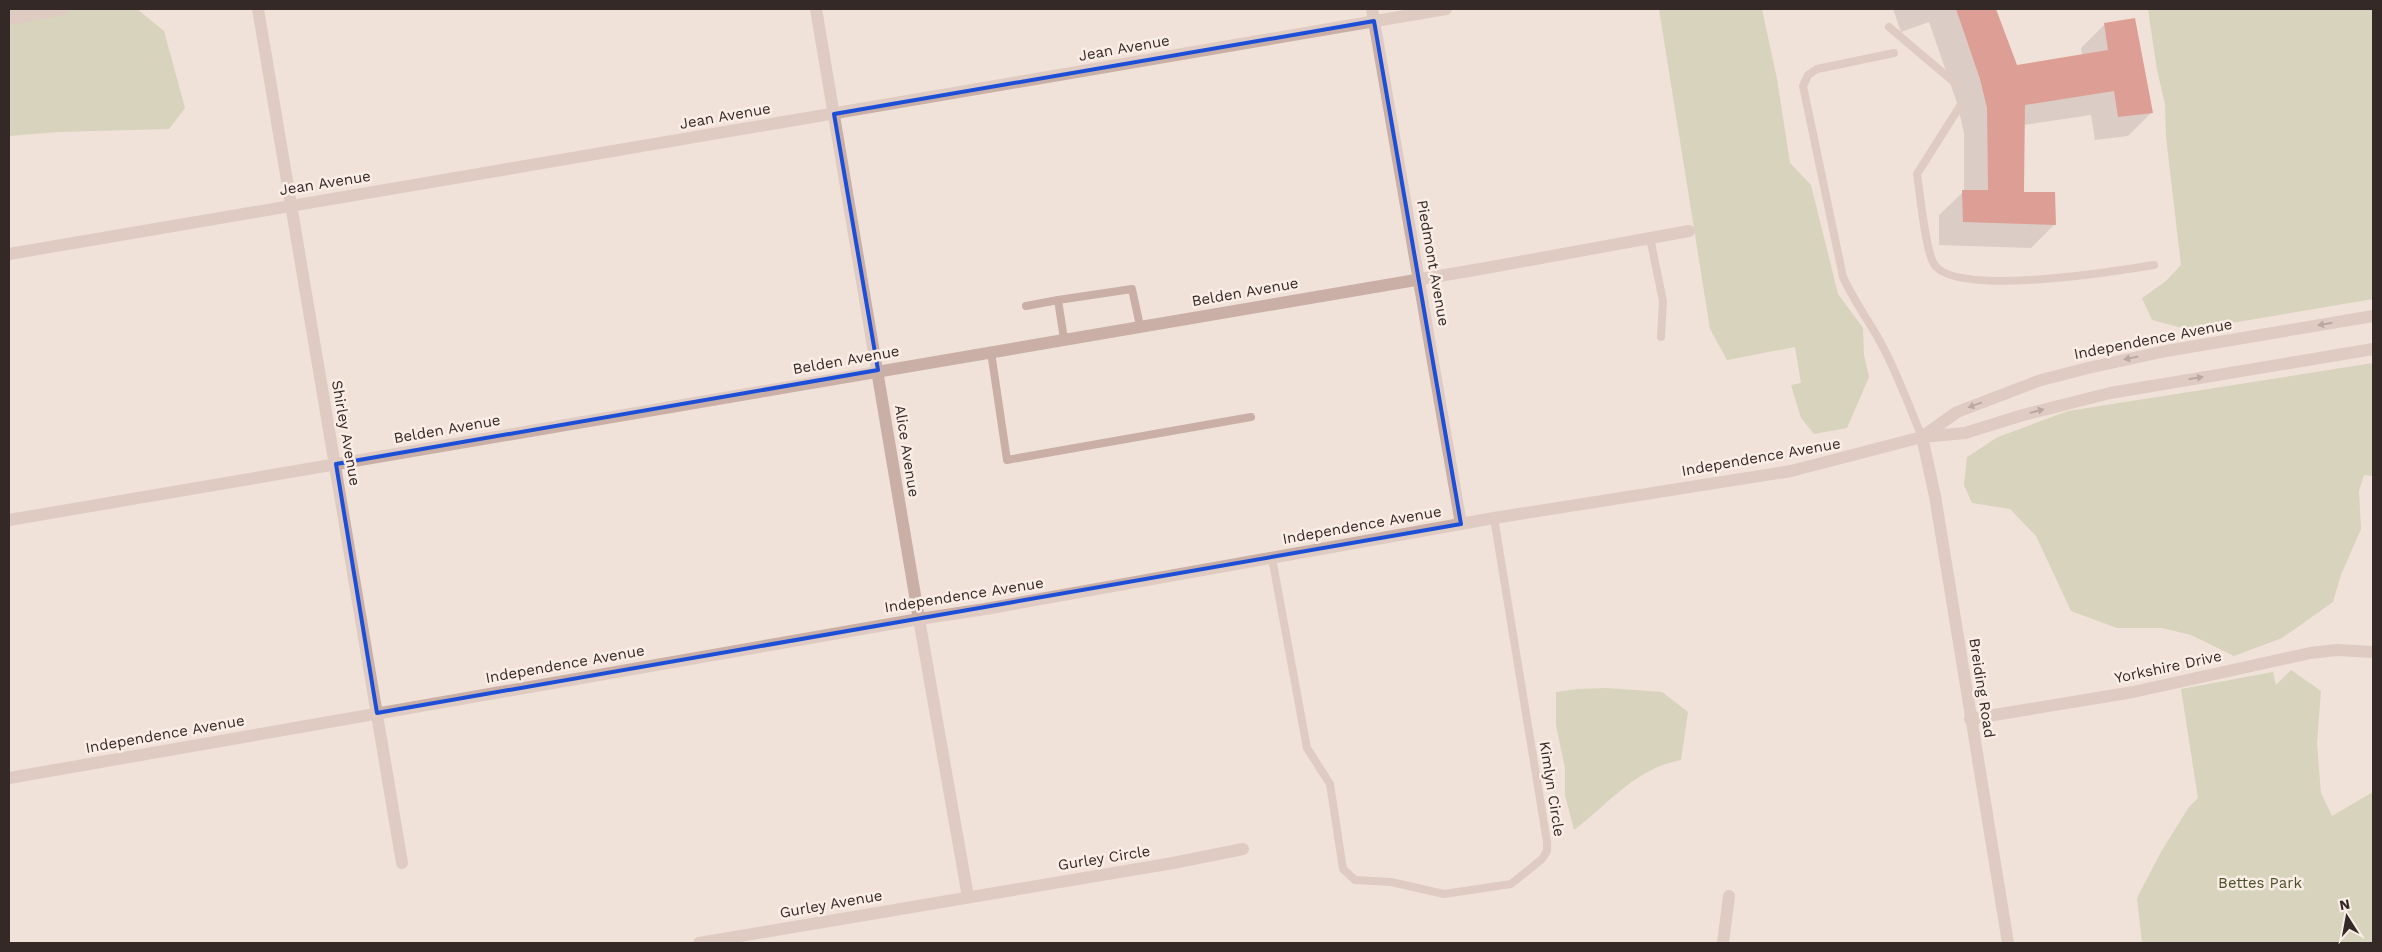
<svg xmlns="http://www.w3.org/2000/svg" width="2382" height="952" font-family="'Work Sans',sans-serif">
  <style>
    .green { fill: #bac09a }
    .shadow { fill: #0003 }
    .building { fill: #c64c43 }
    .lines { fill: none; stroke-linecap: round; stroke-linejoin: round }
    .service { stroke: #c9afa6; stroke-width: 8 }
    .minor { stroke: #c9afa6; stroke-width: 12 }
    .tertiary { stroke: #c9afa6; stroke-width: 12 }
    .oneway { fill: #786560 }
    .marked { fill: none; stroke: #1d4ed8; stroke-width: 4; stroke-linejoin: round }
    .labels { text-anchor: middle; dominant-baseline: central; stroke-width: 5; stroke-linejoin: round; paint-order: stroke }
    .street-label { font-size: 15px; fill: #352927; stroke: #f9ede6 }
    .park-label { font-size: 15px; fill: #4b532b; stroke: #f9ede6 }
  </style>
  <rect width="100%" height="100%" fill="#f1e2d9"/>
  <g class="green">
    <polygon points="9,9 137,9 164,31 185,108 169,129 58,132 9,136"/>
    <polygon points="1659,9 1762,9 1777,79 1790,163 1811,185 1838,294 1863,328 1864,355 1869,377 1847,428 1814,434 1801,418 1791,385 1801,383 1795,347 1727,360 1710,329"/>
    <polygon points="2148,9 2373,9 2373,299 2190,330 2152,320 2142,298 2166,281 2181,265 2166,137 2165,104 2157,70"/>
    <polygon points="2373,363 2373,476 2364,475 2359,491 2361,529 2341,575 2333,602 2282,638 2234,656 2191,635 2162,628 2117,628 2071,611 2036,536 2010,509 1972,503 1964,485 1967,457 1998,437 2068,411"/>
    <polygon points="2291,670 2321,691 2317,743 2321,793 2332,816 2373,792 2373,943 2142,943 2137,898 2162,850 2189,807 2198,798 2181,689 2273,672 2276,685"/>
    <path d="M1607,688L1662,692L1688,712L1681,760C1634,769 1610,803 1574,830L1565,795V768L1556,725V692L1578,689Z"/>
  </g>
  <polygon class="shadow" points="1893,9 1995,9 2016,66 2082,56 2081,48 2105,24 2152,112 2128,136 2095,140 2091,115 2024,125 2023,193 2055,224 2031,248 1939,245 1939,215 1964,191 1964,133 1957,103 1929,22 1901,32"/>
  <polygon class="building" points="1956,9 1996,9 2017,65 2108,50 2104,23 2135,18 2153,113 2118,117 2114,91 2025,105 2024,192 2055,192 2056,225 1963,222 1962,190 1988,190 1987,108 1980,79"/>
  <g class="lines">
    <g class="service">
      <polyline points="1889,27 1955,83"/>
      <path d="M1894,53L1817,69L1808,75L1803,86L1843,277C1853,299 1866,317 1878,338C1896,369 1908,404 1922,437"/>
      <path d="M1960,106L1917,174C1920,193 1925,249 1934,264C1954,298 2117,271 2154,265"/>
      <polyline points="1650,238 1663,301 1661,337"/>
      <polyline points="1026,306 1058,300"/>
      <polyline points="1064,339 1058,300 1132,289 1140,326"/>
      <polyline points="991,352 1007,460 1251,417"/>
      <polyline points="1272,558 1307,748 1330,784 1343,869 1355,880 1391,882 1444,894 1511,884 1542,859 1547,851 1547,842 1494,518"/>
    </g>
    <g class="minor">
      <polyline points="258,9 402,863"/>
      <polyline points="816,9 919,619 968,897"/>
      <polyline points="1372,9 1461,524"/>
      <polyline points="9,19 62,9"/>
      <polyline points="9,254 1446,9"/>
      <polyline points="1922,437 1935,496 2008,943"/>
      <polyline points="9,520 1486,268 1689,231"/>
      <polyline points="1970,719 2133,692 2310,653 2337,650 2373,652"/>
      <polyline points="699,943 1173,863 1243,849"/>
      <polyline points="1723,943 1729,896"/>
    </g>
    <g class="tertiary">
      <polyline points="1922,437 1957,412 2041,380 2088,368 2166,351 2373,316"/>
      <polyline points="9,778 919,619 985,609 1494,518 1791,471 1922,437 1965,433 2023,415 2110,393 2373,349"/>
    </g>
  </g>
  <defs><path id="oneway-solid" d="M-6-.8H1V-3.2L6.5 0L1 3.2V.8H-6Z" transform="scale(1.25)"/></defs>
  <g class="oneway">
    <use href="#oneway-solid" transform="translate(2325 324) rotate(170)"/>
    <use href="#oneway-solid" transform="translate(2131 358) rotate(168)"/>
    <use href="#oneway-solid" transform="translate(2196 378) rotate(-9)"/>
    <use href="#oneway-solid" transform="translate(1975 405) rotate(160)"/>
    <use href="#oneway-solid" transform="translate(2037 411) rotate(-15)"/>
  </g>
  <path d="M0 0H2382V952H0ZM1374,21L1461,524L377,713L336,464L878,370L834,114Z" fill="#f1e2d9" fill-opacity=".55" fill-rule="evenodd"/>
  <path class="marked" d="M1374,21L1461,524L377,713L336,464L878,370L834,114Z"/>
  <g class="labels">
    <g class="street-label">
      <text transform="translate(1124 48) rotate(-10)">Jean Avenue</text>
      <text transform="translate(725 116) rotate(-10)">Jean Avenue</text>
      <text transform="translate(325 183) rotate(-9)">Jean Avenue</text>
      <text transform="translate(1433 263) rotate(80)">Piedmont Avenue</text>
      <text transform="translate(1245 292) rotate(-10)">Belden Avenue</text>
      <text transform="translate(2153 339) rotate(-11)">Independence Avenue</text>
      <text transform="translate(846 360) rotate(-10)">Belden Avenue</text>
      <text transform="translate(447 429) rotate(-10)">Belden Avenue</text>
      <text transform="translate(346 433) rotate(80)">Shirley Avenue</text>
      <text transform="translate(907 451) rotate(81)">Alice Avenue</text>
      <text transform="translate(1761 457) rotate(-10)">Independence Avenue</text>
      <text transform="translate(1362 525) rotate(-10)">Independence Avenue</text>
      <text transform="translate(964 595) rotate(-9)">Independence Avenue</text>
      <text transform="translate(565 664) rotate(-10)">Independence Avenue</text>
      <text transform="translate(2168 667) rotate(-12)">Yorkshire Drive</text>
      <text transform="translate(1982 688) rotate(81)">Breiding Road</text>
      <text transform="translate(165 734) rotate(-10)">Independence Avenue</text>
      <text transform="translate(1552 789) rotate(81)">Kimlyn Circle</text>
      <text transform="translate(1104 858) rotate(-9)">Gurley Circle</text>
      <text transform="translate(831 904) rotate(-10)">Gurley Avenue</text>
    </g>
    <g class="park-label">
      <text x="2260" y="883">Bettes Park</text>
    </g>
  </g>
  <rect width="2382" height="952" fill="none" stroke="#352927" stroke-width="20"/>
  <g transform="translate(2347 917) rotate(349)" stroke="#f9ede6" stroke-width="4" paint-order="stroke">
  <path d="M0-4L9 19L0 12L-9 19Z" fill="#352927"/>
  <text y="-8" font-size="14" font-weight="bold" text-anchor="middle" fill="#352927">N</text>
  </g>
</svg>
